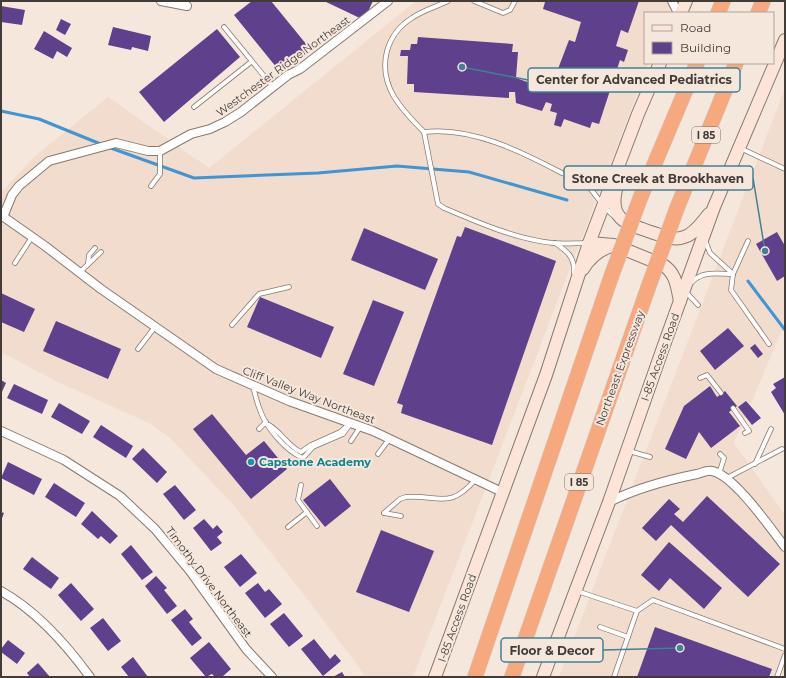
<svg xmlns="http://www.w3.org/2000/svg" width="786" height="678" font-family="Montserrat,sans-serif">
  <style>
    .built { fill: #f2dccd }
    .lines { fill: none; stroke-linecap: round; stroke-linejoin: round }
    .stream { stroke: #4095d4; stroke-width: 3 }
    .building { fill: #5e408d }
    .service-casing { stroke: #877a70; stroke-width: 5.5 }
    .minor-casing { stroke: #877a70; stroke-width: 10 }
    .secondary-casing { stroke: #877a70; stroke-width: 14 }
    .motorway-casing { stroke: #cecccb; stroke-width: 16 }
    .service { stroke: #fff; stroke-width: 4 }
    .minor { stroke: #fff; stroke-width: 8 }
    .secondary { stroke: #fce5d8; stroke-width: 12 }
    .motorway { stroke: #f6a97e; stroke-width: 15 }
    .motorway-bridge-casing { stroke: #cecccb; stroke-width: 16; stroke-linecap: butt }
    .motorway-bridge { stroke: #f6a97e; stroke-width: 15 }
    .culture-dot { fill: #0f9aa8; stroke: #f6e7dd; stroke-width: 1.5 }
    .labels { text-anchor: middle; dominant-baseline: central; stroke-width: 4; stroke-linejoin: round; paint-order: stroke }
    .shield { fill: #f6e7dd; stroke: #786f6a; stroke-width: 1 }
    .shield-label { font-size: 10px; font-weight: bold; fill: #423c38 }
    .street-label { font-size: 11px; fill: #423c38; stroke: #f6e7dd }
    .culture-label { font-size: 11px; font-weight: bold; fill: #0d838f; stroke: #f6e7dd; text-anchor: start }
    .leader { fill: none; stroke: #418095; stroke-width: 1.5 }
    .callout-dot { fill: #418095; stroke: #f6e7dd; stroke-width: 1.5 }
    .callout { fill: #f6e7dd; stroke: #418095; stroke-width: 1.5 }
    .callout-label { font-size: 12px; text-anchor: middle; font-weight: bold; fill: #423c38 }
  </style>
  <rect width="100%" height="100%" fill="#f6e7dd"/>
  <g class="built">
    <polygon points="416,1 675,1 670,13 645,13 645,63 649,63 413,677 364,677 361,670 308,600 231,502 170,438 151,424 58,382 1,352 1,193 34,157 108,97 209,168"/>
    <polygon points="785,88 785,323 734,443 785,515 785,677 559,677"/>
  </g>
  <g class="lines">
    <g class="stream">
      <polyline points="1,111 39,119 103,145"/>
      <polyline points="108,147 194,178 318,173 397,166 469,172 567,200"/>
      <polyline points="748,281 785,330"/>
    </g>
  </g>
  <g class="building">
    <polygon points="252,1 271,1 311,50 281,73 234,15"/>
    <polygon points="324,1 373,1 364,20"/>
    <polygon points="541,1 639,1 628,33 621,30 616,46 628,50 624,62 620,60 599,124 592,122 590,128 564,119 561,127 554,125 557,113 550,111 552,104 546,102 542,111 516,103 515,92 509,92 509,98 414,92 414,84 407,84 408,56 400,56 401,50 410,50 411,44 417,44 418,37 513,44 512,52 518,52 516,78 550,90 569,40 575,42 581,22 543,9 545,2"/>
    <polygon points="1,6 25,10 22,25 1,22"/>
    <polygon points="61,19 71,24 65,35 56,30"/>
    <polygon points="113,27 151,36 148,51 132,47 131,50 108,45"/>
    <polygon points="217,29 240,57 164,122 139,92"/>
    <polygon points="44,31 72,48 67,57 57,51 53,59 34,49"/>
    <polygon points="465,227 556,261 492,445 401,413 403,405 397,403 457,236 461,237"/>
    <polygon points="364,228 438,259 425,290 351,260"/>
    <polygon points="777,232 785,246 785,276 777,281 756,244"/>
    <polygon points="1,293 35,309 24,332 1,322"/>
    <polygon points="260,297 334,327 321,358 247,327"/>
    <polygon points="373,300 404,312 374,386 343,374"/>
    <polygon points="56,321 121,349 108,379 43,351"/>
    <polygon points="728,328 744,346 715,370 700,351"/>
    <polygon points="755,344 763,354 758,358 750,348"/>
    <polygon points="785,377 785,415 771,392 776,388 773,384"/>
    <polygon points="1,380 6,383 1,394"/>
    <polygon points="14,384 48,400 42,414 7,398"/>
    <polygon points="710,386 717,397 725,391 737,406 729,412 740,426 711,448 699,432 686,459 665,449 684,406"/>
    <polygon points="746,401 761,418 752,425 738,407"/>
    <polygon points="59,403 90,421 82,434 51,417"/>
    <polygon points="212,414 246,455 264,441 287,469 251,499 193,429"/>
    <polygon points="101,425 133,446 126,458 93,437"/>
    <polygon points="143,448 167,472 157,483 132,459"/>
    <polygon points="8,462 42,479 34,495 1,478"/>
    <polygon points="330,479 351,506 325,527 303,500"/>
    <polygon points="54,483 85,503 76,517 45,497"/>
    <polygon points="175,485 196,510 184,520 163,494"/>
    <polygon points="707,496 780,564 748,597 671,525 656,541 642,528 669,499 680,509 674,514 683,522"/>
    <polygon points="92,511 118,536 110,544 101,536 98,539 81,524"/>
    <polygon points="1,512 4,513 1,521"/>
    <polygon points="204,519 213,529 217,525 223,532 217,537 222,543 211,551 193,528"/>
    <polygon points="381,530 434,551 409,612 356,592"/>
    <polygon points="669,542 722,588 704,609 670,578 659,591 641,575"/>
    <polygon points="131,545 153,572 142,580 121,554"/>
    <polygon points="241,554 257,573 240,587 224,567"/>
    <polygon points="32,557 59,578 51,589 23,569"/>
    <polygon points="156,576 167,588 164,590 177,606 167,614 145,586"/>
    <polygon points="71,583 94,609 81,621 58,595"/>
    <polygon points="258,583 265,592 269,589 282,604 265,618 245,593"/>
    <polygon points="185,609 193,619 189,622 202,638 192,646 171,620"/>
    <polygon points="284,613 303,636 289,647 270,624"/>
    <polygon points="103,618 121,641 108,651 90,628"/>
    <polygon points="655,627 772,669 769,677 637,677"/>
    <polygon points="314,639 330,659 335,654 341,661 323,676 301,649"/>
    <polygon points="8,640 25,653 17,664 1,652 1,649"/>
    <polygon points="209,642 231,669 222,677 215,677 212,674 206,677 190,658"/>
    <polygon points="133,657 148,677 129,677 121,667"/>
    <polygon points="38,663 50,677 30,677 27,673"/>
    <polygon points="342,672 345,677 333,677"/>
  </g>
  <g class="lines">
    <g class="service-casing">
      <g id="service">
        <path d="M448,1C436,7 423,10 412,18C399,26 391,37 387,51C378,86 402,110 424,132C471,126 522,152 562,173C569,176 577,179 584,183C592,187 603,209 614,216"/>
        <polyline points="474,1 503,13 510,10 515,1"/>
        <polyline points="224,27 273,87"/>
        <polyline points="194,107 251,62"/>
        <path d="M424,132L438,204L444,208C479,223 516,239 553,243C565,244 576,243 588,243"/>
        <polyline points="740,148 785,169"/>
        <polyline points="585,183 603,176 614,168"/>
        <polyline points="151,186 160,174 160,151"/>
        <polyline points="705,240 710,253 733,274"/>
        <polyline points="748,241 733,274 731,290 769,344"/>
        <path d="M555,243C567,251 575,257 574,273"/>
        <polyline points="15,263 32,237"/>
        <polyline points="88,264 89,255 95,248"/>
        <polyline points="80,272 101,252"/>
        <path d="M691,283C702,270 718,274 733,274"/>
        <polyline points="685,291 698,305"/>
        <polyline points="232,325 259,294 289,287"/>
        <polyline points="138,349 155,327"/>
        <polyline points="700,378 707,375 721,393"/>
        <path d="M253,386C255,394 257,403 260,410C266,428 286,451 303,458L313,447L343,434L351,423"/>
        <polyline points="733,408 749,431 745,433"/>
        <path d="M269,425C281,432 289,447 301,452L311,445L340,432L348,425"/>
        <polyline points="259,429 266,422"/>
        <polyline points="351,441 360,427"/>
        <polyline points="629,451 650,457"/>
        <polyline points="378,454 390,438"/>
        <polyline points="755,464 771,429"/>
        <polyline points="719,474 724,458 720,454"/>
        <polyline points="727,478 782,449"/>
        <polyline points="301,485 298,500 317,526"/>
        <path d="M384,513L400,499L406,497C441,495 449,510 476,479"/>
        <polyline points="384,513 401,516"/>
        <polyline points="288,527 307,512"/>
        <polyline points="577,591 637,611 614,677"/>
        <polyline points="637,611 653,600 785,649"/>
        <polyline points="600,627 628,637"/>
        <polyline points="777,677 785,655"/>
      </g>
    </g>
    <g class="minor-casing">
      <g id="minor">
        <polyline points="161,1 187,6"/>
        <polyline points="672,1 678,13"/>
        <polyline points="1,215 45,246 101,289 216,369 289,401 373,431 502,492"/>
        <polyline points="3,217 12,195 19,186 49,161 116,143 148,151 160,151 191,134 210,129 225,122 241,112 288,75 300,69 388,1"/>
        <polyline points="1,431 64,460 120,496 155,529 190,571 246,649 272,677"/>
        <path d="M609,502C637,488 667,480 697,474C701,473 707,470 712,471C734,475 771,529 785,547"/>
        <path d="M1,591C37,611 66,644 90,677"/>
      </g>
    </g>
    <g class="secondary-casing">
      <g id="secondary">
        <polyline points="681,13 686,1"/>
        <path d="M617,186C607,220 627,224 654,233C664,236 674,241 684,237C695,234 702,222 709,214"/>
        <path d="M589,243L614,245L663,265C676,273 677,287 680,301"/>
        <path d="M583,269C590,257 599,250 611,246"/>
        <polyline points="435,677 546,375 589,243 638,114 660,63"/>
        <polyline points="543,677 609,502 664,345 714,207 785,40"/>
      </g>
    </g>
    <g class="motorway-casing">
      <g id="motorway">
        <polyline points="718,13 723,1"/>
        <polyline points="758,13 763,1"/>
        <polyline points="641,196 697,63"/>
        <polyline points="677,208 736,63"/>
        <polyline points="475,677 611,277"/>
        <polyline points="512,677 648,288"/>
      </g>
    </g>
    <use href="#service" class="service"/>
    <use href="#minor" class="minor"/>
    <use href="#secondary" class="secondary"/>
    <use href="#motorway" class="motorway"/>
    <g class="motorway-bridge-casing">
      <g id="motorway-bridge">
        <polyline points="611,277 641,196"/>
        <polyline points="648,288 677,208"/>
      </g>
    </g>
    <use href="#motorway-bridge" class="motorway-bridge"/>
  </g>
  <circle class="culture-dot" cx="251" cy="462" r="4"/>
  <g class="labels">
    <g class="shield">
      <rect x="692" y="127" width="28" height="16" rx="3"/>
      <rect x="565" y="474" width="28" height="16" rx="3"/>
    </g>
    <g class="shield-label">
      <text x="706" y="135">I 85</text>
      <text x="579" y="482">I 85</text>
    </g>
    <g class="street-label">
      <text transform="translate(283 66) rotate(-36)">Westchester Ridge Northeast</text>
      <text transform="translate(660 357) rotate(-70)">I-85 Access Road</text>
      <text transform="translate(620 368) rotate(-70)">Northeast Expressway</text>
      <text transform="translate(309 395) rotate(21)">Cliff Valley Way Northeast</text>
      <text transform="translate(209 582) rotate(53)">Timothy Drive Northeast</text>
      <text transform="translate(457 618) rotate(-70)">I-85 Access Road</text>
    </g>
    <g class="culture-label">
      <text x="259" y="462">Capstone Academy</text>
    </g>
  </g>
  <path class="leader" d="M462 67L528 80M765 251L753 178M680 648L603 650"/>
  <g class="callout-dot">
    <circle cx="462" cy="67" r="4"/>
    <circle cx="765" cy="251" r="4"/>
    <circle cx="680" cy="648" r="4"/>
  </g>
  <g class="callout">
    <rect x="528" y="68" width="212" height="24" rx="4"/>
    <rect x="564" y="166" width="189" height="24" rx="4"/>
    <rect x="501" y="638" width="102" height="24" rx="4"/>
  </g>
  <g class="callout-label">
    <text x="634" y="84">Center for Advanced Pediatrics</text>
    <text x="658" y="183">Stone Creek at Brookhaven</text>
    <text x="552" y="655">Floor &amp; Decor</text>
  </g>
  <rect width="786" height="678" fill="none" stroke="#423c38" stroke-width="4"/>
  <rect x="644" y="12" width="130" height="52" fill="#f6e7dd" stroke="#aea39b"/>
  <rect x="652" y="25" width="20" height="6" fill="#fce5d8" stroke="#aea39b"/>
  <text x="680" y="32" font-size="12" fill="#423c38">Road</text>
  <rect x="652" y="42" width="20" height="12" fill="#5e408d" stroke="#aea39b"/>
  <text x="680" y="52" font-size="12" fill="#423c38">Building</text>
</svg>
